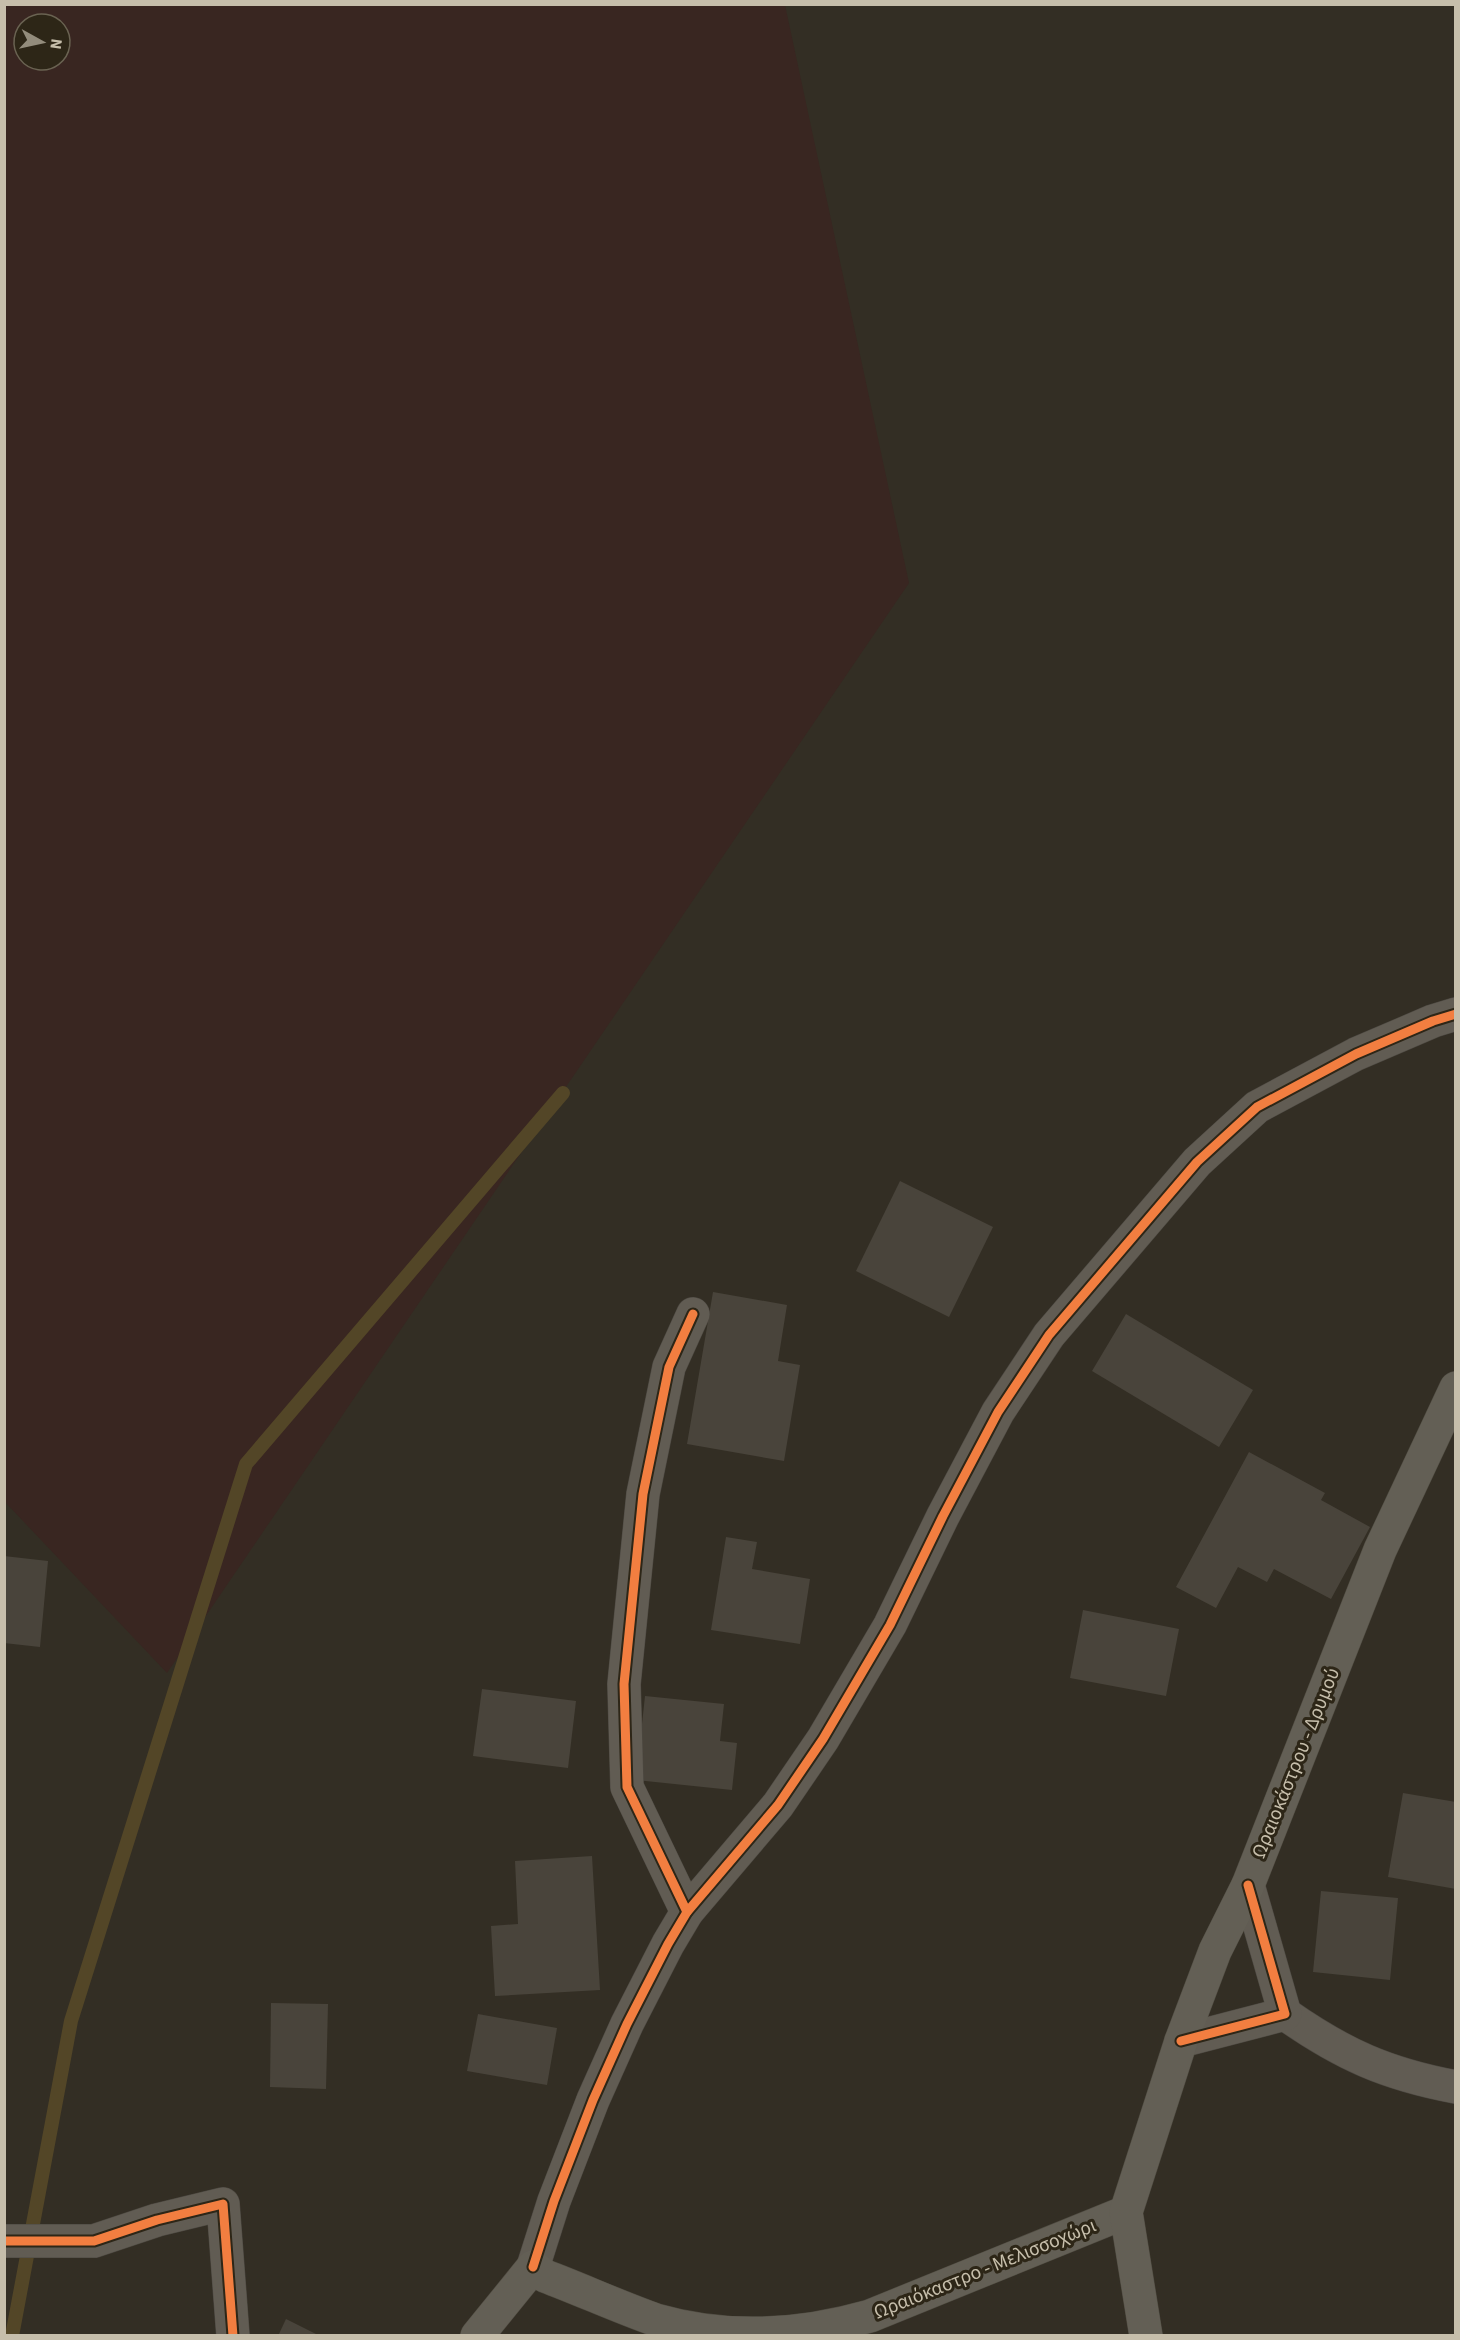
<svg xmlns="http://www.w3.org/2000/svg" width="1460" height="2340" font-family="'Source Sans 3',sans-serif">
  <style>
    .green { fill: #392621; fill-rule: evenodd }
    .lines { fill: none; stroke-linecap: round; stroke-linejoin: round }
    .stream { stroke: #534627; stroke-width: 14 }
    .building { fill: #49443b }
    .minor-casing { stroke: #4d4942; stroke-width: 34 }
    .major-casing { stroke: #4f4b41; stroke-width: 34 }
    .minor { stroke: #615c53; stroke-width: 33 }
    .major { stroke: #635f55; stroke-width: 33 }
    .cycleway-casing { stroke: #2d2617; stroke-width: 13 }
    .cycleway { stroke: #f27e40; stroke-width: 9 }
    .labels { text-anchor: middle; dominant-baseline: central; stroke-width: 6; stroke-linejoin: round; paint-order: stroke }
    .street-label { font-size: 20px; fill: #c6beab; stroke: #2d2617 }
  </style>
  <rect width="100%" height="100%" fill="#332e24"/>
  <path class="green" d="M5,4L785,5L909,583L167,1673L5,1502ZM24,24H60V60H24Z"/>
  <g class="lines">
    <polyline class="stream" points="12,2336 71,2021 246,1464 563,1093"/>
  </g>
  <g class="building">
    <polygon points="900,1181 993,1227 949,1317 856,1271"/>
    <polygon points="713,1292 787,1305 778,1361 800,1365 784,1461 687,1444"/>
    <polygon points="1126,1314 1253,1390 1219,1447 1092,1371"/>
    <polygon points="1249,1452 1325,1493 1321,1500 1370,1527 1331,1599 1274,1569 1267,1582 1238,1567 1216,1608 1176,1587"/>
    <polygon points="726,1537 757,1542 752,1569 810,1579 800,1644 711,1630"/>
    <polygon points="4,1556 48,1561 40,1647 4,1643"/>
    <polygon points="1083,1610 1179,1629 1166,1696 1070,1678"/>
    <polygon points="482,1689 576,1701 568,1768 473,1756"/>
    <polygon points="645,1696 724,1704 720,1741 737,1743 732,1790 636,1780"/>
    <polygon points="1403,1793 1456,1802 1456,1889 1388,1877"/>
    <polygon points="592,1856 600,1990 495,1996 491,1926 518,1924 515,1861"/>
    <polygon points="1321,1891 1398,1898 1390,1980 1313,1972"/>
    <polygon points="271,2003 328,2004 326,2089 270,2087"/>
    <polygon points="478,2014 557,2028 547,2085 467,2071"/>
    <polygon points="286,2319 320,2336 278,2336"/>
  </g>
  <g class="lines">
    <g class="minor-casing">
      <g id="minor">
        <polyline points="687,1912 627,1787 624,1684 643,1494 669,1367 693,1314"/>
        <path d="M1285,2014C1342,2054 1386,2074 1456,2087"/>
        <polyline points="1181,2041 1285,2014 1248,1885"/>
        <polyline points="4,2241 94,2241 157,2220 223,2204 233,2336"/>
        <polyline points="533,2267 554,2201 593,2100 627,2024 668,1944 687,1912 778,1805 823,1739 890,1625 943,1516 998,1412 1049,1335 1197,1162 1257,1107 1356,1054 1433,1021 1456,1014"/>
      </g>
    </g>
    <g class="major-casing">
      <g id="major">
        <path d="M477,2336L533,2267L545,2276C582,2290 619,2307 656,2320C726,2340 800,2336 870,2316L1126,2212"/>
        <polyline points="1146,2336 1126,2212 1181,2041 1215,1951 1248,1885 1380,1550 1456,1388"/>
      </g>
    </g>
    <use href="#minor" class="minor"/>
    <use href="#major" class="major"/>
    <g class="cycleway-casing">
      <g id="cycleway">
        <polyline points="687,1912 627,1787 624,1684 643,1494 669,1367 693,1314"/>
        <polyline points="1181,2041 1285,2014 1248,1885"/>
        <polyline points="4,2241 94,2241 157,2220 223,2204 233,2336"/>
        <polyline points="533,2267 554,2201 593,2100 627,2024 668,1944 687,1912 778,1805 823,1739 890,1625 943,1516 998,1412 1049,1335 1197,1162 1257,1107 1356,1054 1433,1021 1456,1014"/>
      </g>
    </g>
    <use href="#cycleway" class="cycleway"/>
  </g>
  <g class="labels">
    <g class="street-label">
      <text transform="translate(1296 1763) rotate(-68)">Ωραιοκάστρου - Δρυμού</text>
      <text transform="translate(985 2269) rotate(-22)">Ωραιόκαστρο - Μελισσοχώρι</text>
    </g>
  </g>
  <rect width="1460" height="2340" fill="none" stroke="#c6beab" stroke-width="12"/>
  <g transform="translate(42 42) rotate(98)"><circle r="28" fill="#2d2617" stroke="#6a6352" stroke-width="1.5"/>
  <path d="M0-4.5L10 22L0 15L-10 22Z" fill="#938c7c"/>
  <text y="-9" font-size="16" font-weight="bold" text-anchor="middle" fill="#c6beab">N</text>
  </g>
</svg>
